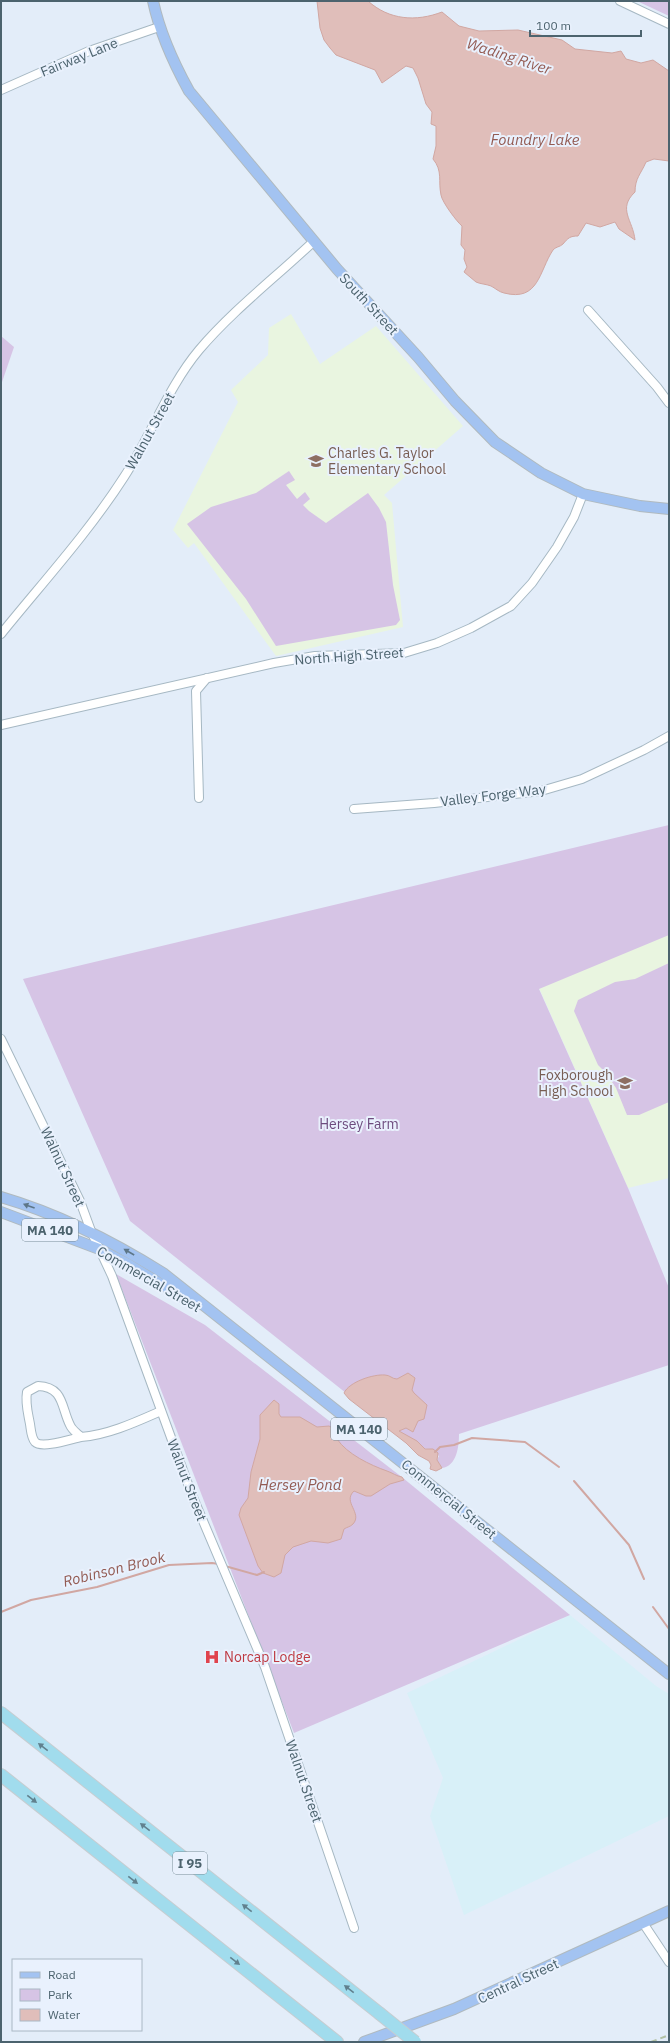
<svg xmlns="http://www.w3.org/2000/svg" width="670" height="2043" font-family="'IBM Plex Sans',sans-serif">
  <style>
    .commercial { fill: #d8f0f8 }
    .education { fill: #e9f5e0 }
    .green { fill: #d6c4e5 }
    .water { fill: #e0beba; stroke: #d1a7a2 }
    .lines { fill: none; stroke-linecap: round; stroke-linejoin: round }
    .stream { stroke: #d1a7a2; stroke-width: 2 }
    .minor-casing { stroke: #a6b8c3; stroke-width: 10 }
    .major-casing { stroke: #b0babf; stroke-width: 12 }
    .highway-casing { stroke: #c6cdd1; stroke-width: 14 }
    .minor { stroke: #fff; stroke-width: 8 }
    .major { stroke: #a3c3f1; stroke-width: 10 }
    .highway { stroke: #a1dced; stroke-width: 12 }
    .rail { stroke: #b2c1a4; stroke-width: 2; stroke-dasharray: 6 4; stroke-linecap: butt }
    .highway-bridge-casing { stroke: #c6cdd1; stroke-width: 14; stroke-linecap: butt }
    .highway-bridge { stroke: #a1dced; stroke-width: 12 }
    .oneway { fill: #5d7688 }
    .oneway2 { fill: #61818e }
    .labels { text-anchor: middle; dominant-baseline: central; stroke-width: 4; stroke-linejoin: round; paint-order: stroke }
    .shield { fill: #e9f1fd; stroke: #7b8e99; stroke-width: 1 }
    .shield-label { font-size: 13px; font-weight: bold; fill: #4c636e }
    .street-label { font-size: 14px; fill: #4c636e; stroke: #e9f1fd }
    .education-label { font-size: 14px; fill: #785e54; stroke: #e9f1fd; text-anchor: start }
    .park-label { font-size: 14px; fill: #6d4c7e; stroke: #e9f1fd }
    .health-label { font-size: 14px; fill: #be3a42; stroke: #e9f1fd; text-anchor: start }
    .water-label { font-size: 15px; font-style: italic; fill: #935b53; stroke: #e9f1fd }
  </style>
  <rect width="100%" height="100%" fill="#e3edf9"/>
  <polygon class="commercial" points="570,1615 656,1686 669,1694 669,1816 464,1915 430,1816 443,1778 407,1693"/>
  <g class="education">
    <polygon points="291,314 320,364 376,326 463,426 384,495 392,503 403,627 276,656 194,543 188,548 173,530 238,402 231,390 268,355 269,328"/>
    <polygon points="669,932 669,1178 628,1188 539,988"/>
  </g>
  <g class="green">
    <polygon points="637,1 669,1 669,16"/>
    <polygon points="1,336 14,347 1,385"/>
    <polygon points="289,471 295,480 286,485 297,499 305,492 310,499 303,505 309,511 326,523 368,493 379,508 386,522 393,585 400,620 396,625 276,646 246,599 187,524 211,507 256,493"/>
    <path d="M669,825V935L539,989L628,1188L669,1288V1365L459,1434C459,1446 457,1466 442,1468L437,1460L439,1456L430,1449L415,1448L130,1221L23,979Z"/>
    <polygon points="669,963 669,1102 639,1115 627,1115 616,1088 606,1073 598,1065 574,1011 578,1000 615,982 635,979"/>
    <polygon points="116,1274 205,1325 403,1478 570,1615 294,1733"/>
  </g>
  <g class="water">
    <path d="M317,1H368C389,20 416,22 442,12L459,26L479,31L518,30L562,40L575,49L612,53L621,51L626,59L641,63L653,60L669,71V161L654,159L646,162C641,174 635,178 635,192C617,209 633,220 635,240L619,229L615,222L600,227L586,223L578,236C570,236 568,238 563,244C560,247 555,247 553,250C539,271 539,302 504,293C499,292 495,288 491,286C486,284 480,284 476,282C472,279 468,275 464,272L467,267L464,259L465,250L461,245L462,226C457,222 442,202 441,195C438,181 443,171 433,159L436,146V126L431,124L432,112L426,104L418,78L413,68L406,66L382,83L375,70L336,55L330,48L324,40L320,28Z"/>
    <path d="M408,1373L415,1378L412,1390L414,1393L427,1405L424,1419L418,1421L413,1432L406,1428L399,1431L417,1441L425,1449H433L438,1453L437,1460L442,1468L436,1471L430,1469L431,1465L429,1461L418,1455L406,1443L349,1399L344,1393C349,1382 373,1374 385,1375C390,1375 392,1379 397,1379Z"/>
    <path d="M274,1400L279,1404V1414L281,1417H300L317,1427L329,1426C336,1429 333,1433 337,1439C347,1454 370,1465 387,1471C393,1473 396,1476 402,1477L404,1480L390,1484L371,1496H366L354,1491C342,1502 363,1513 353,1524C350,1527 347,1527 344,1529L341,1539L328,1543L311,1541L293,1547L285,1555L281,1573L274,1577L263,1573L258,1566L239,1515L241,1508L248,1498L251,1472L260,1439V1415Z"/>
  </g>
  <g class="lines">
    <g class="stream">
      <polyline points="435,1452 440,1447 454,1445 472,1438 525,1442 559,1467"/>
      <polyline points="574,1481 629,1545 644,1579"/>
      <polyline points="225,1566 257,1575 264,1572"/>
      <polyline points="653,1607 669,1629"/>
      <polyline points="1,1612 31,1600 97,1587 169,1565 212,1563 219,1564"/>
    </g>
    <g class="minor-casing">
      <g id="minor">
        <polyline points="620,1 669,24"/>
        <polyline points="1,90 89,51 159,27"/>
        <polyline points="588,310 657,387 669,403"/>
        <path d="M1,634C43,582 88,533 124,477C151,436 168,387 199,350C233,310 275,278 313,242"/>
        <polyline points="1,725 274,663 315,656 404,653 437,643 471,628 511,606 532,583 557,547 574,517 583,494"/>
        <polyline points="199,798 196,691 207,678"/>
        <polyline points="354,809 434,803 541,791 582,779 644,750 669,736"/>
        <polyline points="1,1039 80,1201 91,1231 112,1276 192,1495 265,1667 354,1928"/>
        <path d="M81,1437C71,1439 42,1449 35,1442C31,1437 31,1430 30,1424C28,1413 25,1403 27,1392L38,1386C64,1387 61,1407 70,1425C72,1430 77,1433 81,1437C108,1435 136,1422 161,1411"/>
        <polyline points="643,1923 669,1962"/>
      </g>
    </g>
    <g class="major-casing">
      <g id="major">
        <path d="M153,1C160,34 173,62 189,91L337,269L418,357L455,401L495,442L541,473L583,494L640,506L669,509"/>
        <path d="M1,1197C59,1214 112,1241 163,1273L669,1674"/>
        <polyline points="1,1212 99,1249 128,1264 192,1303"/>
        <polyline points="364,2042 454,2009 669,1911"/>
      </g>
    </g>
    <g class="highway-casing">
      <g id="highway">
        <polyline points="1,1713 379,2013"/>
        <polyline points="1,1775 337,2042"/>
      </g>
    </g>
    <use href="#minor" class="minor"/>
    <use href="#major" class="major"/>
    <use href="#highway" class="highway"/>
    <polyline class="rail" points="651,2042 669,2035"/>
    <g class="highway-bridge-casing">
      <polyline id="highway-bridge" points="379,2013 415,2042"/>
    </g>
    <use href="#highway-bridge" class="highway-bridge"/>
  </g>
  <defs><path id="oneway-solid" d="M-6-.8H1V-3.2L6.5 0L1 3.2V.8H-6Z"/></defs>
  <g class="oneway">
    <use href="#oneway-solid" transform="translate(29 1206) rotate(-160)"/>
    <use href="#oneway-solid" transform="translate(129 1252) rotate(-150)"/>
  </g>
  <g class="oneway2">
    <use href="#oneway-solid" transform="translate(43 1747) rotate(-142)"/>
    <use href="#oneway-solid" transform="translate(32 1799) rotate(38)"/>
    <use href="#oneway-solid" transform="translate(145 1827) rotate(-142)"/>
    <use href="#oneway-solid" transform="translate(133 1880) rotate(38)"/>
    <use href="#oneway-solid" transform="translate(247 1908) rotate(-142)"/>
    <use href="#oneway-solid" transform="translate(235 1961) rotate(38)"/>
    <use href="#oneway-solid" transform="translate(349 1989) rotate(-142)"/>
  </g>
  <defs>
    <g id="school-bare" transform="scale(1.2)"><path d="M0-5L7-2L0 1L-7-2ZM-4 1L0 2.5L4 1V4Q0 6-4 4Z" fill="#8d6e63" stroke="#e9f1fd" stroke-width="2.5" paint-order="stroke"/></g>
    <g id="hospital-bare" transform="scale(1.2)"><path d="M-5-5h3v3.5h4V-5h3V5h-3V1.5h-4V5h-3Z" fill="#e0444e" stroke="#e9f1fd" stroke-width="2.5" paint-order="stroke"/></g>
  </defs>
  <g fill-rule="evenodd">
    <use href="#school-bare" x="316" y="461"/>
    <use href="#school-bare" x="625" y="1083"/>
    <use href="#hospital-bare" x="212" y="1657"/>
  </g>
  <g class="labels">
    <g class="shield">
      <rect x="22" y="1219" width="56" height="22" rx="3"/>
      <rect x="331" y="1418" width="56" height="22" rx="3"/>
      <rect x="173" y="1852" width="34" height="22" rx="3"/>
    </g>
    <g class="shield-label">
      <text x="50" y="1230">MA 140</text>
      <text x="359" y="1429">MA 140</text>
      <text x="190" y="1863">I 95</text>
    </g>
    <g class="street-label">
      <text transform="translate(79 57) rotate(-22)">Fairway Lane</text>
      <text transform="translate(369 304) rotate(47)">South Street</text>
      <text transform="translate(150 431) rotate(-61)">Walnut Street</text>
      <text transform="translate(349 656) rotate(-4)">North High Street</text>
      <text transform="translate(493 795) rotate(-7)">Valley Forge Way</text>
      <text transform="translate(63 1167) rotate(65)">Walnut Street</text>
      <text transform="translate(149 1279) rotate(30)">Commercial Street</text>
      <text transform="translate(187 1480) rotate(69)">Walnut Street</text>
      <text transform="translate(449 1499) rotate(39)">Commercial Street</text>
      <text transform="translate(304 1781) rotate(71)">Walnut Street</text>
      <text transform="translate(518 1981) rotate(-25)">Central Street</text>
    </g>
    <g class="education-label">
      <text x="328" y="453">Charles G. Taylor<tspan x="328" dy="16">Elementary School</tspan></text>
      <text x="613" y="1075" text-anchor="end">Foxborough<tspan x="613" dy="16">High School</tspan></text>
    </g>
    <g class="park-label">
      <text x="359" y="1124">Hersey Farm</text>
    </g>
    <g class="health-label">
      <text x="224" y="1657">Norcap Lodge</text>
    </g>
    <g class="water-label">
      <text transform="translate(509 56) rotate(18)">Wading River</text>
      <text x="535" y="139">Foundry Lake</text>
      <text x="300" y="1484">Hersey Pond</text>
      <text transform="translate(114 1569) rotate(-14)">Robinson Brook</text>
    </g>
  </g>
  <rect width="670" height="2043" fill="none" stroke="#4c636e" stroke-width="4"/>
  <rect x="12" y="1959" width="130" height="72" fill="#e9f1fd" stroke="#aab8c4"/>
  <rect x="20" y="1972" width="20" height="6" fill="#a3c3f1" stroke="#aab8c4"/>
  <text x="48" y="1979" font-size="12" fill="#4c636e">Road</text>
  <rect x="20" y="1989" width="20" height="12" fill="#d6c4e5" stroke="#aab8c4"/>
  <text x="48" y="1999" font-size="12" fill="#4c636e">Park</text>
  <rect x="20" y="2009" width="20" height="12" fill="#e0beba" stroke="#aab8c4"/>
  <text x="48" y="2019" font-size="12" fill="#4c636e">Water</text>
  <path d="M530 30v6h111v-6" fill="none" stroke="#4c636e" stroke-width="2"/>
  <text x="536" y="30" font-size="12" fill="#4c636e" stroke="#e9f1fd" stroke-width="3" paint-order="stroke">100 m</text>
</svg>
